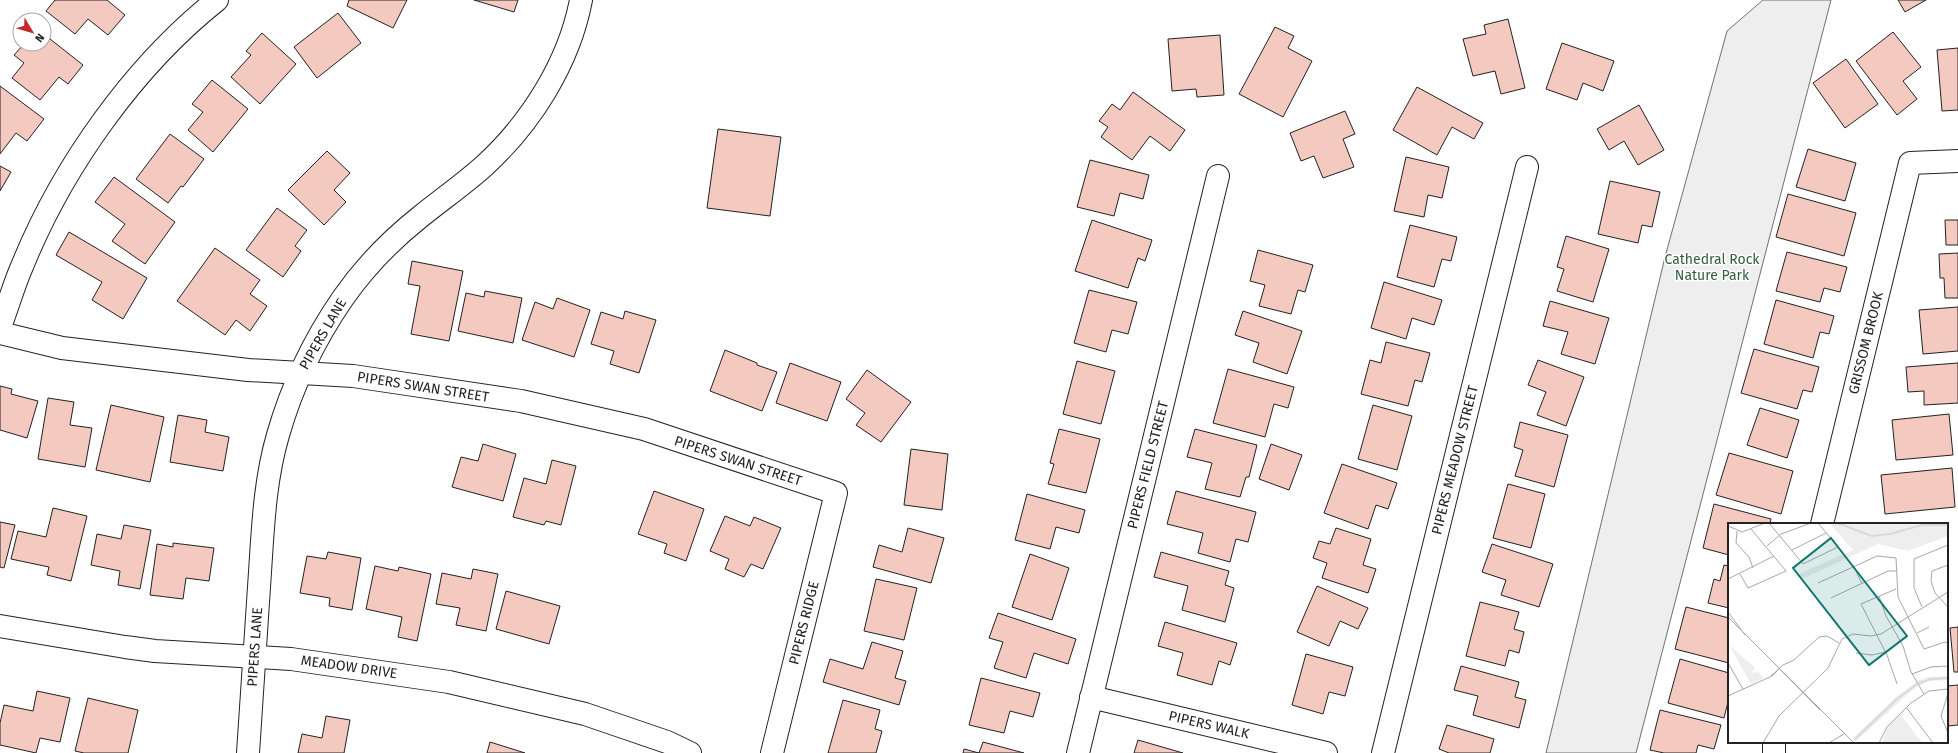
<svg xmlns="http://www.w3.org/2000/svg" width="1958" height="753" font-family="'Fira Sans',sans-serif">
  <style>
    .green { fill: #eee; stroke: #6f6f6f }
    .building { fill: #f3c9c0; stroke: #222 }
    .lines { fill: none; stroke-linecap: round; stroke-linejoin: round }
    .minor-casing { stroke: #222; stroke-width: 24 }
    .minor { stroke: #fff; stroke-width: 22 }
    .labels { text-anchor: middle; dominant-baseline: central; stroke-width: 3; stroke-linejoin: round; paint-order: stroke }
    .park-label { font-size: 14px; fill: #2f5e38; stroke: #fff }
    .street-label { font-size: 14px; fill: #222; stroke: #fff }
    .inset-river { fill: none; stroke: #d9d9d9; stroke-width: 2 }
    .inset-road { fill: none; stroke: #a7a7a7; stroke-width: 1 }
    .view { fill: #0f766e; fill-opacity: 0.15; stroke: #0f766e; stroke-width: 2 }
    .inset-edge { fill: none; stroke: #222; stroke-width: 2 }
  </style>
  <rect width="100%" height="100%" fill="#fff"/>
  <polygon class="green" points="1763,0 1831,0 1636,753 1546,753 1665,257 1727,31"/>
  <g class="building">
    <polygon points="55,0 107,0 125,15 108,35 88,19 75,34 46,11"/>
    <polygon points="349,0 407,0 393,28 347,6"/>
    <polygon points="474,0 518,0 514,12"/>
    <polygon points="1898,0 1926,0 1905,12"/>
    <polygon points="338,13 361,43 317,78 294,47"/>
    <polygon points="1508,19 1525,88 1501,94 1495,71 1473,76 1463,39 1486,34 1484,25"/>
    <polygon points="1275,27 1294,36 1288,48 1312,61 1283,117 1239,94"/>
    <polygon points="1893,32 1921,67 1903,81 1917,99 1897,115 1856,61"/>
    <polygon points="262,33 296,64 260,104 231,77 251,55 246,51"/>
    <polygon points="45,35 83,65 68,84 59,77 40,100 12,78 24,63 14,55 24,44 29,44 35,49 38,44 44,44"/>
    <polygon points="1220,35 1224,95 1197,97 1196,89 1172,91 1168,39"/>
    <polygon points="1562,43 1614,61 1603,91 1583,83 1577,100 1546,89"/>
    <polygon points="1958,48 1958,110 1942,111 1937,50"/>
    <polygon points="1846,59 1878,104 1845,128 1813,83"/>
    <polygon points="212,80 248,109 213,152 188,130 203,112 192,104"/>
    <polygon points="0,86 44,119 27,141 16,133 0,154"/>
    <polygon points="1417,87 1483,123 1474,139 1452,127 1437,155 1393,130"/>
    <polygon points="1133,92 1185,130 1170,151 1150,136 1132,160 1101,137 1108,127 1099,121 1112,104 1120,110"/>
    <polygon points="1639,105 1664,150 1638,165 1624,141 1609,150 1597,129"/>
    <polygon points="1345,111 1355,134 1343,139 1354,167 1323,178 1314,156 1301,161 1290,133"/>
    <polygon points="718,129 781,137 770,216 707,208"/>
    <polygon points="170,134 204,159 183,187 181,186 168,203 136,179"/>
    <polygon points="1808,149 1856,163 1845,201 1796,187"/>
    <polygon points="327,151 350,173 334,190 346,202 324,225 288,190"/>
    <polygon points="1406,157 1449,167 1442,198 1428,195 1424,217 1394,211"/>
    <polygon points="1090,160 1149,175 1143,199 1120,193 1114,216 1077,207"/>
    <polygon points="0,166 11,172 0,191"/>
    <polygon points="114,177 175,222 145,264 112,241 125,224 95,202"/>
    <polygon points="1610,181 1660,192 1652,227 1642,225 1638,243 1598,234"/>
    <polygon points="1788,194 1856,213 1844,256 1776,237"/>
    <polygon points="277,208 307,230 295,246 301,251 283,277 246,250"/>
    <polygon points="1092,220 1152,240 1145,261 1138,258 1128,288 1075,271"/>
    <polygon points="1945,220 1958,220 1958,245 1946,245"/>
    <polygon points="1410,225 1457,237 1451,261 1442,259 1434,287 1397,277"/>
    <polygon points="69,232 147,278 123,319 92,300 102,282 56,255"/>
    <polygon points="1566,236 1609,249 1593,302 1557,291 1564,269 1557,267"/>
    <polygon points="215,248 260,280 250,294 267,306 250,331 236,320 225,335 177,301"/>
    <polygon points="1258,250 1313,265 1305,292 1298,290 1291,314 1259,306 1265,285 1250,281"/>
    <polygon points="1787,252 1847,267 1840,292 1824,288 1820,302 1776,291"/>
    <polygon points="1958,253 1958,298 1945,298 1944,278 1940,278 1939,254"/>
    <polygon points="412,261 463,271 449,341 411,334 420,286 408,284"/>
    <polygon points="1384,282 1442,300 1434,325 1412,318 1406,339 1371,328"/>
    <polygon points="1089,290 1137,302 1128,334 1112,330 1106,352 1074,343"/>
    <polygon points="485,291 522,298 513,343 458,331 466,293 484,297"/>
    <polygon points="557,298 590,310 574,357 522,340 535,302 553,309"/>
    <polygon points="1776,300 1834,316 1829,334 1820,332 1813,358 1764,344"/>
    <polygon points="1550,301 1609,318 1595,364 1561,354 1568,332 1543,326"/>
    <polygon points="1958,307 1958,351 1923,354 1919,310"/>
    <polygon points="625,311 656,320 639,373 610,364 614,351 591,344 601,312 623,319"/>
    <polygon points="1243,311 1302,331 1287,374 1253,362 1259,343 1235,335"/>
    <polygon points="1386,342 1430,353 1422,382 1415,380 1408,406 1361,394 1370,360 1381,363"/>
    <polygon points="1754,349 1819,367 1812,392 1803,390 1797,409 1741,393"/>
    <polygon points="725,350 757,363 757,365 777,372 762,411 710,391"/>
    <polygon points="1538,360 1584,377 1566,426 1537,415 1546,392 1528,385"/>
    <polygon points="1077,361 1115,371 1101,424 1063,414"/>
    <polygon points="790,363 841,382 827,421 776,403"/>
    <polygon points="1958,363 1958,403 1924,405 1924,391 1908,392 1906,367"/>
    <polygon points="1228,369 1294,387 1288,408 1274,404 1265,437 1213,423"/>
    <polygon points="867,370 911,402 881,442 856,425 865,413 846,399"/>
    <polygon points="0,386 12,389 11,394 38,401 27,438 0,430"/>
    <polygon points="48,398 74,402 70,425 92,428 85,467 38,459"/>
    <polygon points="111,405 164,417 150,482 96,470"/>
    <polygon points="1373,405 1412,416 1397,470 1358,459"/>
    <polygon points="1760,408 1799,420 1787,458 1747,445"/>
    <polygon points="1949,414 1953,455 1896,460 1892,420"/>
    <polygon points="178,415 207,420 205,432 229,437 223,471 170,462"/>
    <polygon points="1520,422 1568,435 1554,487 1515,476 1523,450 1514,447"/>
    <polygon points="1059,429 1100,439 1086,493 1048,484 1054,464 1050,463"/>
    <polygon points="1195,429 1257,445 1249,477 1246,477 1240,497 1205,489 1212,463 1187,457"/>
    <polygon points="483,444 516,454 503,501 452,487 461,457 478,461"/>
    <polygon points="1271,444 1302,455 1289,490 1259,479"/>
    <polygon points="911,449 948,454 942,510 904,505"/>
    <polygon points="1729,453 1793,471 1781,514 1716,495"/>
    <polygon points="552,460 576,466 561,525 546,521 544,525 513,517 524,478 546,484"/>
    <polygon points="1342,464 1397,483 1388,509 1376,505 1368,529 1324,513"/>
    <polygon points="1952,468 1955,507 1885,514 1881,475"/>
    <polygon points="1508,484 1545,494 1531,548 1493,538"/>
    <polygon points="654,491 704,509 686,561 664,553 667,544 638,534"/>
    <polygon points="1176,491 1256,512 1248,542 1236,539 1230,562 1198,553 1203,533 1167,524"/>
    <polygon points="1027,494 1085,510 1079,533 1056,527 1050,549 1015,540"/>
    <polygon points="1714,504 1771,519 1770,524 1729,524 1729,555 1703,548"/>
    <polygon points="53,508 87,516 71,581 47,575 49,567 11,559 18,531 46,537"/>
    <polygon points="725,516 750,526 754,517 781,528 763,569 751,564 744,577 725,569 729,559 710,551"/>
    <polygon points="0,522 15,525 4,568 0,567"/>
    <polygon points="124,525 151,530 140,589 118,585 120,571 91,565 97,534 121,539"/>
    <polygon points="908,528 944,538 931,583 873,567 879,545 902,552"/>
    <polygon points="1336,528 1371,539 1363,565 1376,569 1368,593 1322,578 1327,563 1313,558 1319,541 1330,544"/>
    <polygon points="173,543 214,548 209,581 186,578 183,599 150,595 157,544 173,547"/>
    <polygon points="1492,544 1553,564 1539,607 1501,595 1506,580 1482,572"/>
    <polygon points="328,552 361,558 352,610 329,606 330,598 300,593 307,556 326,559"/>
    <polygon points="1161,552 1229,571 1225,585 1234,588 1225,622 1182,610 1188,586 1154,577"/>
    <polygon points="1030,554 1069,568 1052,620 1012,607"/>
    <polygon points="1724,565 1729,566 1729,608 1708,603 1714,579 1720,581"/>
    <polygon points="375,566 398,571 399,567 431,574 417,641 398,637 402,617 366,609"/>
    <polygon points="473,569 498,574 486,631 456,625 460,608 436,604 442,573 471,579"/>
    <polygon points="876,579 917,588 904,640 864,631"/>
    <polygon points="1317,586 1368,608 1358,629 1340,621 1329,646 1297,632"/>
    <polygon points="506,591 560,606 549,644 496,629"/>
    <polygon points="1480,602 1519,612 1514,629 1524,632 1519,653 1509,650 1505,666 1466,656"/>
    <polygon points="1686,607 1729,618 1729,663 1675,649"/>
    <polygon points="998,613 1076,639 1068,664 1034,653 1026,678 994,668 1003,642 989,638"/>
    <polygon points="1165,622 1237,643 1230,665 1219,661 1212,685 1177,675 1183,653 1158,646"/>
    <polygon points="1958,627 1958,672 1954,672 1950,628"/>
    <polygon points="872,642 903,651 895,678 906,681 899,705 823,682 830,659 863,669"/>
    <polygon points="1306,654 1353,667 1345,696 1329,692 1323,714 1292,705"/>
    <polygon points="1680,659 1729,673 1729,698 1724,718 1668,703"/>
    <polygon points="1461,666 1519,682 1515,697 1526,700 1519,728 1473,715 1478,696 1454,690"/>
    <polygon points="981,678 1040,693 1033,717 1010,711 1004,733 969,725"/>
    <polygon points="1958,685 1958,725 1947,726 1947,686"/>
    <polygon points="37,691 70,698 60,742 40,738 36,753 0,745 0,723 4,705 33,711"/>
    <polygon points="88,698 138,710 128,753 84,753 75,751"/>
    <polygon points="843,700 880,710 875,729 882,731 876,753 828,753"/>
    <polygon points="1660,710 1721,725 1714,749 1698,745 1696,753 1664,753 1650,750"/>
    <polygon points="326,716 350,720 344,753 298,753 302,734 322,738"/>
    <polygon points="1447,725 1494,739 1490,753 1449,753 1439,749"/>
    <polygon points="1138,740 1183,753 1134,753"/>
    <polygon points="490,742 525,753 487,753"/>
    <polygon points="983,742 1024,753 963,753 964,749 979,753"/>
  </g>
  <g class="lines">
    <g class="minor-casing">
      <g id="minor">
        <path d="M0,327C8,306 14,284 23,264C63,166 134,66 217,0"/>
        <polyline points="0,333 62,348 248,370 353,376 521,401 644,429 836,493 772,753"/>
        <polyline points="1822,524 1910,163 1958,161"/>
        <polyline points="0,626 125,647 155,651 291,659 449,682 585,714 667,742 690,753"/>
        <polyline points="1091,697 1326,753"/>
        <polyline points="1774,742 1774,753"/>
        <path d="M248,753C252,693 256,632 260,572C263,526 265,479 278,435C292,386 314,340 343,298C364,268 391,240 420,217C441,200 464,184 484,166C531,123 569,63 581,0"/>
        <polyline points="1078,753 1218,176"/>
        <polyline points="1383,753 1527,167"/>
      </g>
    </g>
    <use href="#minor" class="minor"/>
  </g>
  <g class="labels">
    <g class="park-label">
      <text x="1712" y="259">Cathedral Rock<tspan x="1712" dy="16">Nature Park</tspan></text>
    </g>
    <g class="street-label">
      <text transform="translate(323 334) rotate(-60)">PIPERS LANE</text>
      <text transform="translate(1866 343) rotate(-76)">GRISSOM BROOK</text>
      <text transform="translate(423 387) rotate(9)">PIPERS SWAN STREET</text>
      <text transform="translate(1455 460) rotate(-76)">PIPERS MEADOW STREET</text>
      <text transform="translate(738 461) rotate(18)">PIPERS SWAN STREET</text>
      <text transform="translate(1148 465) rotate(-76)">PIPERS FIELD STREET</text>
      <text transform="translate(804 623) rotate(-76)">PIPERS RIDGE</text>
      <text transform="translate(255 647) rotate(-86)">PIPERS LANE</text>
      <text transform="translate(349 667) rotate(8)">MEADOW DRIVE</text>
      <text transform="translate(1209 725) rotate(13)">PIPERS WALK</text>
    </g>
  </g>
  <g transform="translate(1728 523)">
    <rect width="220" height="220" fill="#fff"/>
    <path d="M101,0H220V13L180,28L150,21L76,55L66,53L125,27ZM1,122L27,145L24,148L26,150L29,148L36,155L23,161ZM220,153V157L201,158L188,164L128,218L125,215L168,174L190,158L199,154ZM172,191L194,220H154L159,205Z" fill="#eee"/>
    <path class="inset-river" d="M109,0L144,13L162,11L194,2H220M191,160L203,156L220,155M126,217L169,176L189,161"/>
    <path class="inset-road" d="M41,0L75,41L110,24L90,0M0,3L14,9L37,0M9,8L8,20L21,34L25,45M39,23L53,11L83,0M64,27L98,10M220,42L204,48L203,58L207,70L220,84M126,44L134,61M12,51L20,65L58,48L23,6M0,56L46,33M90,60L149,33L168,35L170,74L196,126L217,119L220,120M168,66L133,81L159,132L169,161M151,73L158,93L175,123L183,149L196,171M103,75L160,48H168M194,84L186,65V36L220,22M0,89L17,112M0,94L126,220M189,110L201,104M128,130L144,132L158,129M37,131L92,187M0,140L15,166M184,151L203,144L220,143M43,153L55,142L66,137L91,114L99,113L111,120M220,170L213,193L220,210M0,173L44,153L51,146M178,184L205,220M35,220L51,193L100,145L114,116L125,111L143,113L153,111L220,69M101,220L116,211M151,220L159,204L183,180L201,168L220,166"/>
    <path class="view" d="M103,15L179,113L141,142L65,45Z"/>
    <rect width="220" height="220" class="inset-edge"/>
  </g>
  <g transform="translate(32 32) rotate(128)"><circle r="19" fill="#ffffff" stroke="#a7a7a7"/>
  <path d="M0-3L7 15L0 10L-7 15Z" fill="#c62828"/>
  <text y="-6" font-size="11" font-weight="bold" text-anchor="middle" fill="#222222">N</text>
  </g>
</svg>
